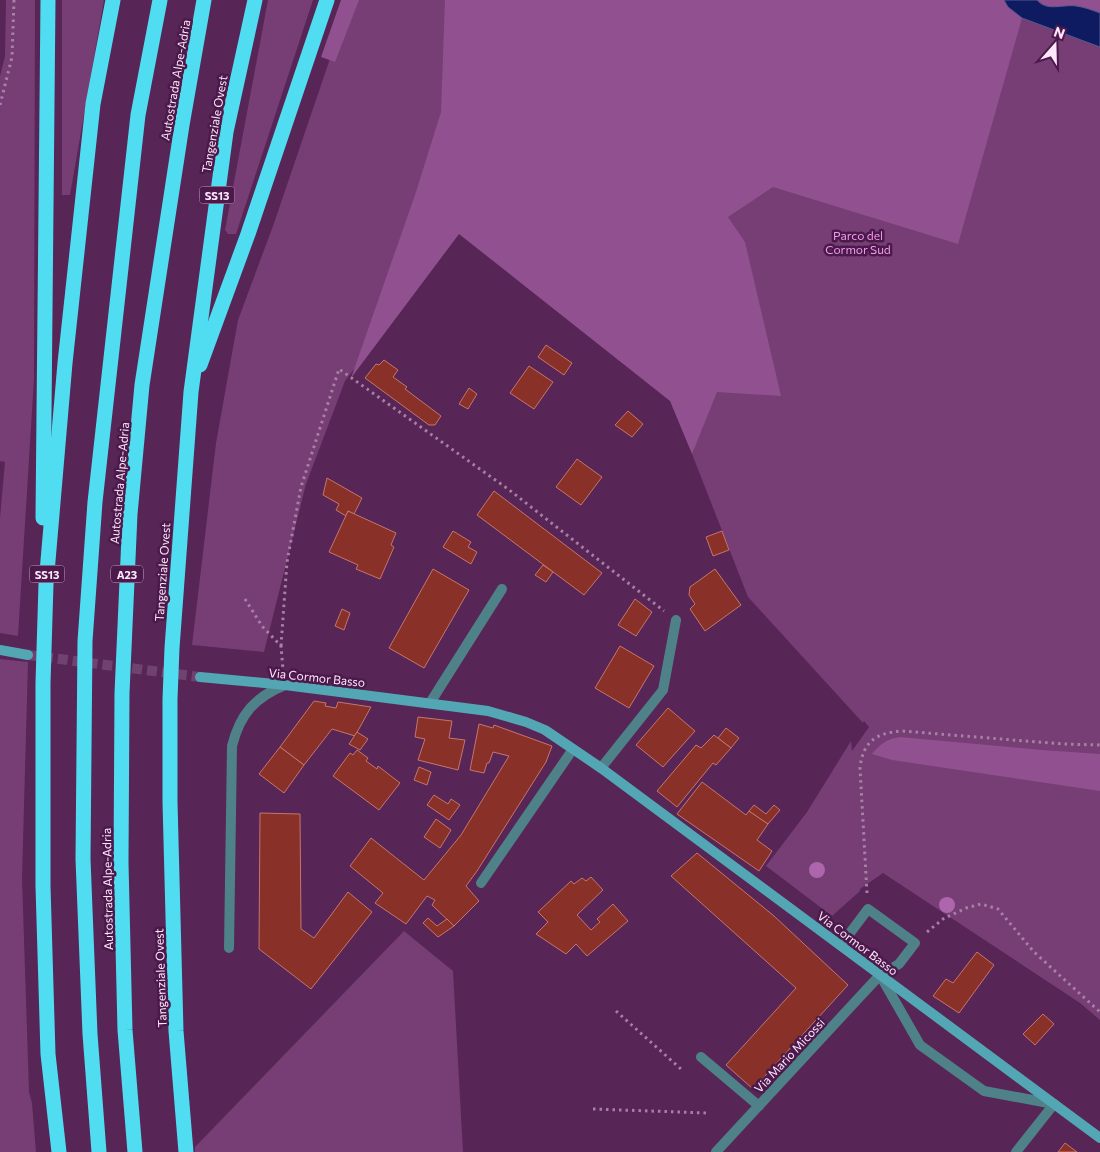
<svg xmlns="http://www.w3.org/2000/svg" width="1100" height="1152" font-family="Commissioner,sans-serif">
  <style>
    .green { fill: #763e74 }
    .forest { fill: #91508f }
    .water { fill: #0e1b60; stroke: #56588f }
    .building { fill: #893129; stroke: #c4766c }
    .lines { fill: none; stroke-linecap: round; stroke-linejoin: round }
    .secondary-tunnel { stroke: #70426f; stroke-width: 10; stroke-dasharray: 10 5; stroke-linecap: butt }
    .path { stroke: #a781a5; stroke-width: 3; stroke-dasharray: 2.5 4; stroke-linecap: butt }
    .lane { stroke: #4f8188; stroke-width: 10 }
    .street { stroke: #4f8188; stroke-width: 10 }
    .secondary { stroke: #53a6b3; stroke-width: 10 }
    .highway { stroke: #50ddf1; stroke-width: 15 }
    .tree { fill: #ad65ab }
    .labels { text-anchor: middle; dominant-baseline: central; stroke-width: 5; stroke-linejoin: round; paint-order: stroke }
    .shield { fill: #4b1a4b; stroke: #c9a9c8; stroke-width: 1 }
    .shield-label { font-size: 11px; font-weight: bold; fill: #ffe6fd }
    .street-label { font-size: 12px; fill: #ffe6fd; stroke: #4b1a4b }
    .park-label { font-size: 12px; fill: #f39af0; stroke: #4b1a4b }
  </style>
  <rect width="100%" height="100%" fill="#572556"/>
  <g class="green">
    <polygon points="6,0 35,0 34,379 18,636 0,633 0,518 5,462 0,461 0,76 5,56"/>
    <polygon points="62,0 104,0 70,195 62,195"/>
    <polygon points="268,0 313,0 236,234 228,234 225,230"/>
    <polygon points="350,0 1100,0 1100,1020 1080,1003 883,873 860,889 860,891 832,916 766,866 807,812 851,741 852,751 869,727 864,721 863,723 748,597 692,454 694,448 675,399 462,228 345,381 306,484 264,652 192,645 216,443 238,320 273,226"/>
    <polygon points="0,659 28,662 22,878 29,1092 32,1103 36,1152 0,1152"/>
    <polygon points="404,931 453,971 463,1152 195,1152 195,1147"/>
  </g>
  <g class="forest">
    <polygon points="341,0 359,0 335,62 321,57"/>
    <polygon points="445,0 1004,0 1009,7 1022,18 958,244 773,187 728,217 745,242 781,396 717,392 692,454 670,401 459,234 351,378 415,195 441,112"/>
    <path d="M1038,0H1100V13C1092,10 1084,7 1076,6C1063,4 1047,12 1038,0Z"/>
    <path d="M900,737L1042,750L1100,754V791L892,760L872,754C880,744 887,739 900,737Z"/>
  </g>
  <path class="water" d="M1004,0H1037C1047,12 1063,4 1076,6C1084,7 1092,10 1100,13V47L1022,18L1008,7Z"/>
  <g class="building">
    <polygon points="546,345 572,363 564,375 538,357"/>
    <polygon points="384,360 398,370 393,377 407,387 405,389 441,416 435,425 429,425 365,378 376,364 379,365"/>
    <polygon points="529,366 553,382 534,409 510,393"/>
    <polygon points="469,388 477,394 468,409 459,404"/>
    <polygon points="628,411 643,424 632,437 615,425"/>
    <polygon points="577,459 602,477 581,505 556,487"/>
    <polygon points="327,478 362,498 354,514 348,511 346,516 336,510 339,504 323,495"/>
    <polygon points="494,491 602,573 584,595 477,515"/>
    <polygon points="348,511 396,533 391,545 394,547 380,579 356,569 358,565 329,552"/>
    <polygon points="453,531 471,542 468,547 477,552 471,564 443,547"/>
    <polygon points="722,531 729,550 713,556 706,537"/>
    <polygon points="543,565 553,572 546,582 535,575"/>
    <polygon points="433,569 469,590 424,668 389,648"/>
    <polygon points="715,569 741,605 705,631 690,609 695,604 689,595 690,587"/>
    <polygon points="635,599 652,612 636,636 618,625"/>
    <polygon points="342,609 350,613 344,630 335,626"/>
    <polygon points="620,646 654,666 629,708 595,688"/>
    <polygon points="314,701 326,703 325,706 336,708 338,702 371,707 355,736 332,729 304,765 280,747"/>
    <polygon points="668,708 695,731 663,767 636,745"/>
    <polygon points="418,717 452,721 449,738 465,740 458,770 418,760 425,739 415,737"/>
    <polygon points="479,724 493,728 494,725 552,746 546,762 477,871 466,886 479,901 454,926 432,905 435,900 427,896 406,924 375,903 383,893 350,866 371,838 424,880 461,835 509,756 493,752 489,763 487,763 484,773 470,770"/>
    <polygon points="726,728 739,738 731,748 718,738"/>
    <polygon points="357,732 368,739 360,750 349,744"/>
    <polygon points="714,735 731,748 716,765 713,763 677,807 657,791 696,745 701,748"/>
    <polygon points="280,747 304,765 284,793 259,774"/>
    <polygon points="357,750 368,758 366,761 377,769 378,766 400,783 379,810 333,776 350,753 353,755"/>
    <polygon points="419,767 431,772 427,785 414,780"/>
    <polygon points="702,782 746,815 749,811 768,824 757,840 772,851 759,871 677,814"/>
    <polygon points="434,795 448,804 451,799 460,805 449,820 427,805"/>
    <polygon points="754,805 766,814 774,805 780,810 768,824 749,811"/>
    <polygon points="260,813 300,814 301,929 314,938 348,892 372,912 311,989 259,949"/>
    <polygon points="436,819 451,830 440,848 424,837"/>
    <polygon points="697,853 774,916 848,985 753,1089 726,1065 796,988 671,876"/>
    <polygon points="591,877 603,890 577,915 591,930 600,922 597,919 613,904 628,921 587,956 576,944 566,954 536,934 548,922 538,912 571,881 574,884 582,878 586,881"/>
    <polygon points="428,918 437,926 447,919 454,926 438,937 423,923"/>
    <polygon points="977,952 994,965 959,1013 933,996 946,979 953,983"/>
    <polygon points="1043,1014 1054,1024 1035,1045 1023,1034"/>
    <polygon points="1065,1143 1077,1152 1058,1152"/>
  </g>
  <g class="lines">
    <polyline class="secondary-tunnel" points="28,655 200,677"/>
    <g class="path">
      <polyline points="0,105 12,57 14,0"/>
      <polyline points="245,599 262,626 281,646 283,670"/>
      <polyline points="281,646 287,562 301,487 339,369 508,489 664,611"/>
      <path d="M867,893L860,768C863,741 876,733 902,731L1063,744L1100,745"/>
      <polyline points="927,932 943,919 966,908 981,904 998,909 1034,952 1100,1012"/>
      <polyline points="616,1011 682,1070"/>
      <polyline points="593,1109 707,1113"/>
    </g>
    <g class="lane">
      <polyline points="841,945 868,909 915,943 899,964 880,975 920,1045 984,1091 1054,1104"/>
      <path d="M229,948L232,746C240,714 255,697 285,685"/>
      <polyline points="701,1057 759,1106"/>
    </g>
    <g class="street">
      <polyline points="430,703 502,589"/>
      <polyline points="601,768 663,690 676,620"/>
      <polyline points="481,883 573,749"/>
      <polyline points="716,1152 880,975"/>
      <polyline points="1016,1152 1054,1104"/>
    </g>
    <g class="secondary">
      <polyline points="0,650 28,655"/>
      <polyline points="200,677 285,685 488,711 526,722 545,730 601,768 1100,1138"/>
    </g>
    <g class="highway">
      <polyline points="200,365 248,234 327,0"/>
      <polyline points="43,518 48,0"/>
      <polyline points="59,1152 48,1054 43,886 43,683 46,584 65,363 93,104 113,0"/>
      <polyline points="99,1152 90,1034 83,859 85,641 95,502 138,115 160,0"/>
      <polyline points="135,1152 125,1030 121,863 122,693 130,514 142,385 182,125 204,0"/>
      <polyline points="186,1152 176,1031 170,802 170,699 172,648 191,392 226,132 255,0"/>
    </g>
  </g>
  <g class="tree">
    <circle cx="817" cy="870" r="8"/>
    <circle cx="947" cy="905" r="8"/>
  </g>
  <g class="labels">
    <g class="shield">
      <rect x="199.5" y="186.5" width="35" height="17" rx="4"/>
      <rect x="29.5" y="565.5" width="35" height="17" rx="4"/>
      <rect x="111" y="565.5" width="32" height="17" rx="4"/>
    </g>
    <g class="shield-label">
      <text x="217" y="195">SS13</text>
      <text x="47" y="574">SS13</text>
      <text x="127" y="574">A23</text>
    </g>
    <g class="street-label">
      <text transform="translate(175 80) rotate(-80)">Autostrada Alpe-Adria</text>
      <text transform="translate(214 124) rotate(-80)">Tangenziale Ovest</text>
      <text transform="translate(119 483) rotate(-85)">Autostrada Alpe-Adria</text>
      <text transform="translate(162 572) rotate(-86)">Tangenziale Ovest</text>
      <text transform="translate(317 677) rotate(6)">Via Cormor Basso</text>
      <text transform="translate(107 889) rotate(-91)">Autostrada Alpe-Adria</text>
      <text transform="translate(858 943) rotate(37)">Via Cormor Basso</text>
      <text transform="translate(160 978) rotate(-92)">Tangenziale Ovest</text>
      <text transform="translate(789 1055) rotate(-47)">Via Mario Micossi</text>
    </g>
    <g class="park-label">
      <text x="858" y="235">Parco del<tspan x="858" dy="14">Cormor Sud</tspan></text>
    </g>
  </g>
  <g transform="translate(1055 45) rotate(20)" stroke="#4b1a4b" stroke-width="4" paint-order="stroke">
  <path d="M0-4L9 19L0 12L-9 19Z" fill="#ffe6fd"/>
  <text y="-8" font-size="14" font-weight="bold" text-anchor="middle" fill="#ffe6fd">N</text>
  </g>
</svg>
